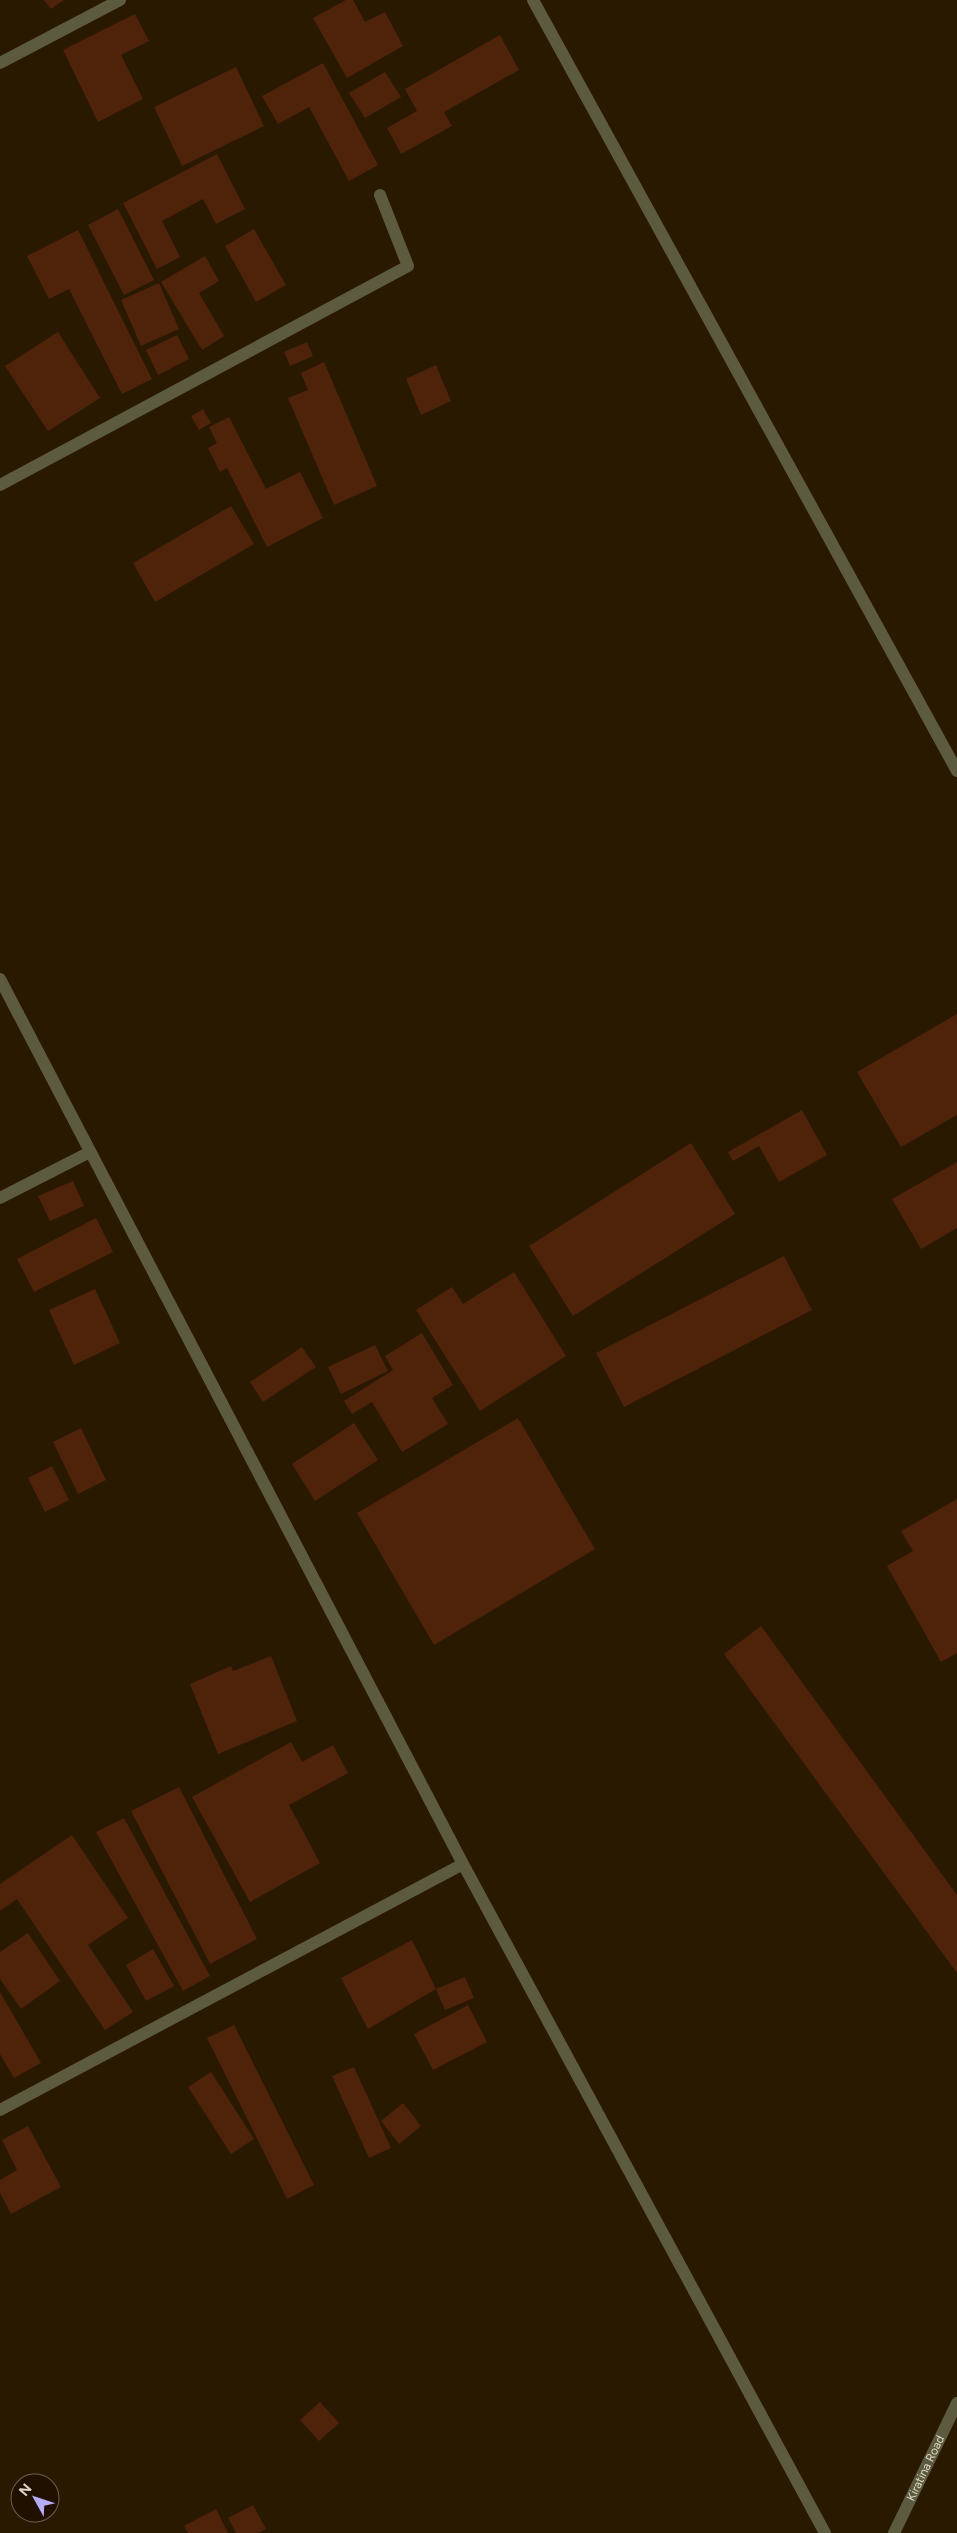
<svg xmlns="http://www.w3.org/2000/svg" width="957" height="2533" font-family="Figtree,sans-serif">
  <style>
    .building { fill: #4f220a }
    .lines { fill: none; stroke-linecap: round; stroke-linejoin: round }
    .minor { stroke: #5d5b3f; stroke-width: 12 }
    .labels { text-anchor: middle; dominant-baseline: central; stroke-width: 4; stroke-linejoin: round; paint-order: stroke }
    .street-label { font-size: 12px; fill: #e1d6c7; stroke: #201000 }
  </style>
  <rect width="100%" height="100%" fill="#2a1901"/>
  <g class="building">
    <polygon points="44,0 64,0 51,9"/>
    <polygon points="346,0 353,0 365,22 385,12 403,46 347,78 313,18"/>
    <polygon points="135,14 149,41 121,55 143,99 98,122 63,50"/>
    <polygon points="500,35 519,70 444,112 452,126 401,154 387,128 417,111 405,89"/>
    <polygon points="323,63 378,165 349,181 309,107 278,124 262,96"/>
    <polygon points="236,67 264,126 182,166 154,107"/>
    <polygon points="385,72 401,97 365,118 349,93"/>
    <polygon points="217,154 245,209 216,224 203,199 162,221 180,257 157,269 123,203"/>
    <polygon points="118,209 154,280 124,295 88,225"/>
    <polygon points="254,229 286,285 256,302 225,246"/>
    <polygon points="78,230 152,379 122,394 69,289 49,299 27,256"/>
    <polygon points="205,256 219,281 199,293 224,336 202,350 161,282"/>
    <polygon points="159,283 179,329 141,346 121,300"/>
    <polygon points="58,332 100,398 48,431 5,366"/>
    <polygon points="177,335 189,359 158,375 146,350"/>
    <polygon points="307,342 313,356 290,366 284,352"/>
    <polygon points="324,362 377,486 334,505 288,398 308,390 301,373"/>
    <polygon points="436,365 451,401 421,415 406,379"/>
    <polygon points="203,409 211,423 199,430 191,416"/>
    <polygon points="229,417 266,489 300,472 323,518 267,547 227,468 220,472 208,448 217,443 209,427"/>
    <polygon points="231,506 254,544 155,602 133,563"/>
    <polygon points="957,1014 957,1115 901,1147 857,1072"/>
    <polygon points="802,1110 827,1155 779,1182 759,1146 733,1161 728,1152"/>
    <polygon points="691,1143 735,1214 573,1316 529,1246"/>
    <polygon points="957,1162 957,1228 921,1249 892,1199"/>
    <polygon points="73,1181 84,1206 50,1221 38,1196"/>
    <polygon points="96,1218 113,1252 34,1292 17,1259"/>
    <polygon points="784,1256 812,1310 624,1407 596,1353"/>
    <polygon points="514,1272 566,1356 480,1411 416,1310 452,1287 463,1304"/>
    <polygon points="95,1289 120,1343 74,1365 49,1310"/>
    <polygon points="422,1333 453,1385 432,1398 448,1424 402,1452 372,1402 352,1414 344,1401 393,1370 385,1356"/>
    <polygon points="375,1345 388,1371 341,1394 328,1367"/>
    <polygon points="302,1347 316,1367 263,1402 250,1382"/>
    <polygon points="518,1418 595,1549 434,1645 357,1513"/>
    <polygon points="354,1423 378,1460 315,1501 292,1464"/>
    <polygon points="81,1428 106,1480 78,1494 53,1442"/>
    <polygon points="52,1466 69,1500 45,1512 28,1478"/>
    <polygon points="957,1499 957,1653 941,1662 887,1566 913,1551 901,1531"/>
    <polygon points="761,1626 957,1895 957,1973 724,1654"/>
    <polygon points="271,1656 297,1721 218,1754 190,1684 231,1666 233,1671"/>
    <polygon points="291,1742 302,1762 333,1745 348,1773 289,1805 320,1863 250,1902 192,1797"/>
    <polygon points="179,1787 257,1939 210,1964 131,1811"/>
    <polygon points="124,1818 210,1976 183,1991 96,1832"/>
    <polygon points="72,1835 128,1918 88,1945 133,2012 105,2030 17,1899 0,1911 0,1884"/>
    <polygon points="28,1933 60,1981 21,2009 0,1979 0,1952"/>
    <polygon points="412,1940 436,1989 368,2029 341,1978"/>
    <polygon points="153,1949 174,1986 146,2001 126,1965"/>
    <polygon points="465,1977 474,1998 445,2010 436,1989"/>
    <polygon points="0,1992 41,2063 14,2078 0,2054"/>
    <polygon points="468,2005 487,2042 433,2070 414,2034"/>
    <polygon points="234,2025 314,2185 287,2199 207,2038"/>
    <polygon points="354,2067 391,2148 369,2158 332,2076"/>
    <polygon points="211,2072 254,2139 231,2154 188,2087"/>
    <polygon points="403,2103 421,2126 399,2144 381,2121"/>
    <polygon points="28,2126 61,2187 11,2214 0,2193 0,2180 17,2170 2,2140"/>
    <polygon points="320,2402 339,2423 319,2441 300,2420"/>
    <polygon points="253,2505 266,2529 258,2533 236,2533 228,2518"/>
    <polygon points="216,2509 228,2533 188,2533 184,2526"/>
  </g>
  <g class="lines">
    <g class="minor">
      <polyline points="533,0 957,771"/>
      <polyline points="0,63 120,0"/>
      <polyline points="0,485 408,266 380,195"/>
      <polyline points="0,979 463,1864 825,2533"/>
      <polyline points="0,1198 90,1152"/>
      <polyline points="0,2110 463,1864"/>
      <path id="s1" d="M894,2533L957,2403"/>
    </g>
  </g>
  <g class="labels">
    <g class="street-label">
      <text stroke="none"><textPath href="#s1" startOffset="72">Kiratina Road</textPath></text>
    </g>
  </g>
  <g transform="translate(35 2498) rotate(310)"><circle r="24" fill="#201000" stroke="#6d5f50"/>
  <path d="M0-4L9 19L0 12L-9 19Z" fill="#b6acf8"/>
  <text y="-8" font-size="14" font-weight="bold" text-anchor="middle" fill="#e1d6c7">N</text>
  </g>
</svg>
